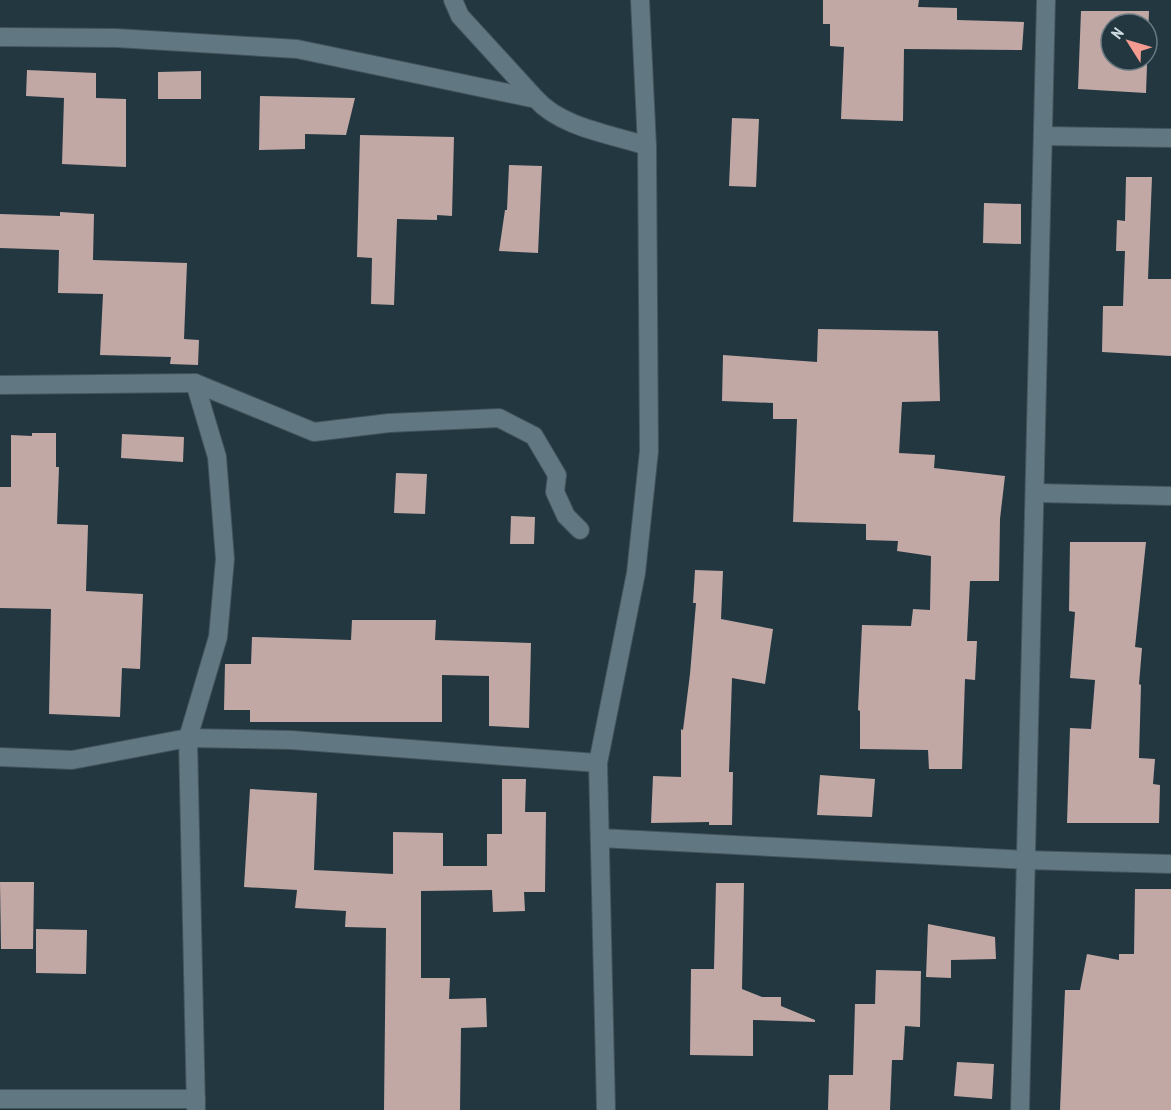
<svg xmlns="http://www.w3.org/2000/svg" width="1171" height="1110" font-family="'PT Sans Narrow',sans-serif">
  <style>
    .building { fill: #c1a8a5; fill-rule: evenodd }
    .lines { fill: none; stroke-linecap: round; stroke-linejoin: round }
    .minor-casing { stroke: #42535b; stroke-width: 20 }
    .minor { stroke: #617781; stroke-width: 18 }
  </style>
  <rect width="100%" height="100%" fill="#233740"/>
  <g class="building">
    <polygon points="823,0 919,0 918,7 957,8 957,20 1024,22 1022,50 904,49 903,121 841,119 844,47 830,46 830,24 823,24"/>
    <path d="M1081,11H1149L1146,93L1078,89ZM1111,24H1147V60H1111Z"/>
    <polygon points="27,70 96,73 96,98 126,99 126,167 62,164 64,98 26,96"/>
    <polygon points="201,71 201,99 158,99 158,72"/>
    <polygon points="260,96 355,98 346,135 305,134 305,149 259,150"/>
    <polygon points="732,118 759,119 756,187 729,186"/>
    <polygon points="360,135 454,137 452,216 437,215 437,220 397,219 394,305 371,304 372,258 357,257"/>
    <polygon points="509,165 542,166 538,253 499,251 505,210 507,210"/>
    <polygon points="1126,177 1152,177 1148,279 1171,279 1171,356 1102,352 1103,306 1123,306 1125,251 1116,251 1117,220 1125,221"/>
    <polygon points="984,203 1021,204 1021,244 983,243"/>
    <polygon points="60,212 94,214 93,260 187,263 184,339 199,340 198,365 170,364 171,357 100,355 103,294 58,293 59,250 0,248 0,214 60,216"/>
    <polygon points="818,329 938,331 940,401 902,402 899,453 935,455 934,468 1005,476 1000,519 999,581 970,581 967,641 977,641 975,680 965,679 962,769 929,769 928,750 860,749 860,711 858,710 862,625 911,626 913,609 930,610 931,556 897,551 898,541 866,540 866,524 793,522 797,419 773,419 773,403 722,401 723,355 817,362"/>
    <polygon points="32,433 56,433 56,467 59,467 57,524 88,525 86,591 143,594 140,669 122,668 120,717 49,714 51,609 0,608 0,487 11,487 11,435 32,436"/>
    <polygon points="122,434 184,437 183,462 121,458"/>
    <polygon points="396,473 427,474 425,514 394,513"/>
    <polygon points="511,516 535,517 534,544 510,544"/>
    <polygon points="1070,542 1146,542 1135,647 1142,648 1139,684 1141,685 1139,758 1155,759 1153,784 1160,785 1159,823 1067,823 1070,728 1091,729 1095,680 1070,678 1075,612 1069,611"/>
    <polygon points="695,570 723,571 721,619 773,629 765,684 732,678 729,772 733,772 732,825 709,825 709,822 651,823 653,776 681,777 681,729 683,730 690,674 696,603 693,603"/>
    <polygon points="352,620 436,620 435,640 531,643 529,728 489,726 489,676 442,675 442,722 250,722 250,710 224,710 225,664 251,664 252,637 351,640"/>
    <polygon points="820,775 875,779 872,817 817,815"/>
    <polygon points="502,779 526,779 525,812 546,812 545,892 524,892 525,911 493,912 492,890 421,891 421,978 450,978 449,999 486,998 487,1027 461,1028 460,1110 384,1110 386,928 345,927 346,911 295,908 297,890 244,887 250,789 317,793 314,870 393,874 393,832 443,833 443,866 487,866 487,834 502,834"/>
    <polygon points="0,882 34,882 33,949 1,949"/>
    <polygon points="716,883 744,883 742,989 762,997 781,997 781,1006 815,1020 815,1022 753,1020 753,1056 690,1055 691,969 714,969"/>
    <polygon points="1135,889 1171,889 1171,1110 1060,1110 1065,990 1080,990 1087,954 1119,960 1119,954 1134,954"/>
    <polygon points="928,924 995,937 996,959 951,960 951,978 926,977"/>
    <polygon points="36,929 87,930 86,974 36,973"/>
    <polygon points="876,970 921,971 920,1027 905,1026 903,1060 892,1060 890,1110 828,1110 829,1075 853,1075 855,1004 875,1004"/>
    <polygon points="957,1062 994,1064 992,1099 954,1096"/>
  </g>
  <g class="lines">
    <g class="minor-casing">
      <g id="minor">
        <polyline points="453,0 460,16 536,99"/>
        <path d="M0,37L116,38L297,49L536,99C562,128 611,134 647,146"/>
        <polyline points="1043,136 1171,138"/>
        <polyline points="0,385 195,383"/>
        <polyline points="1037,493 1171,496"/>
        <polyline points="0,757 72,760 188,738 291,740 598,763"/>
        <polyline points="600,838 1026,860 1171,864"/>
        <polyline points="0,1099 196,1099"/>
        <polyline points="196,1110 188,738 218,637 225,559 217,457 195,383 314,432 389,423 499,418 534,436 557,475 555,492 566,516 580,530"/>
        <polyline points="606,1110 598,763 636,573 649,451 647,146 640,0"/>
        <polyline points="1020,1110 1046,0"/>
      </g>
    </g>
    <use href="#minor" class="minor"/>
  </g>
  <g transform="translate(1129 42) rotate(307)"><circle r="28" fill="#233740" stroke="#697981" stroke-width="1.5"/>
  <path d="M0-4.5L10 22L0 15L-10 22Z" fill="#f59c92"/>
  <text y="-9" font-size="16" font-weight="bold" text-anchor="middle" fill="#d1dce2">N</text>
  </g>
</svg>
